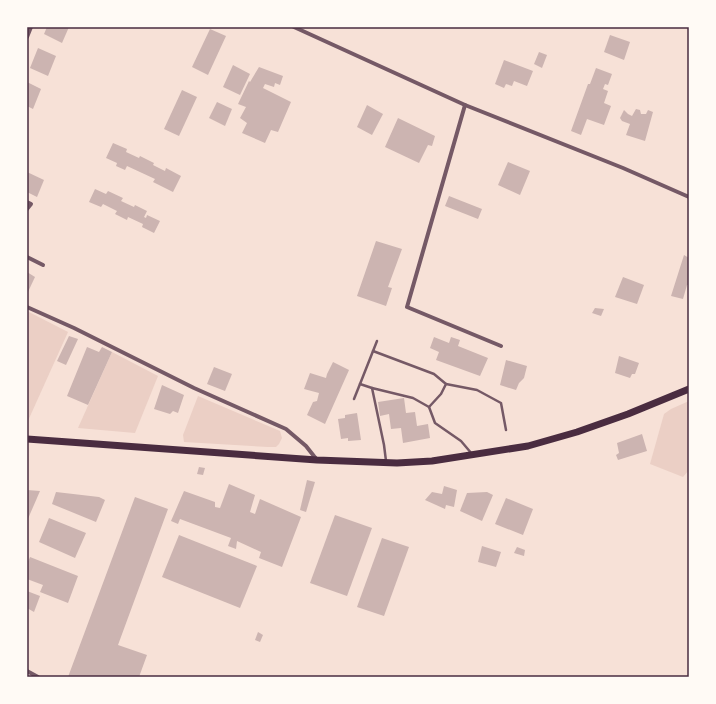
<svg xmlns="http://www.w3.org/2000/svg" width="716" height="704" font-family="'DejaVu Sans',sans-serif">
  <style>
    .green { fill: #ebcfc5 }
    .building { fill: #ccb4b1 }
    .lines { fill: none; stroke-linecap: round; stroke-linejoin: round }
    .service { stroke: #755966; stroke-width: 2.5 }
    .minor { stroke: #755966; stroke-width: 4 }
    .primary { stroke: #4a2c40; stroke-width: 7 }
    .neatline { fill: none; stroke: #4a2c40; stroke-width: 1.5 }
  </style>
  <rect width="100%" height="100%" fill="#f7e1d7"/>
  <g class="green">
    <polygon points="27,311 68,332 27,423"/>
    <polygon points="112,352 158,376 135,433 78,428"/>
    <polygon points="198,396 280,431 282,438 279,444 276,447 268,447 184,442 183,435"/>
    <polygon points="689,401 689,470 683,477 650,464 664,414 671,409"/>
  </g>
  <g class="building">
    <polygon points="47,27 69,27 62,43 44,34"/>
    <polygon points="210,29 226,36 208,75 192,67"/>
    <polygon points="610,35 630,42 624,60 604,52"/>
    <polygon points="38,48 56,56 48,76 30,68"/>
    <polygon points="539,52 547,55 542,68 534,64"/>
    <polygon points="504,60 533,71 527,86 514,81 512,86 506,84 504,88 495,84"/>
    <polygon points="233,65 250,74 240,95 223,87"/>
    <polygon points="259,67 283,76 280,85 275,83 274,87 265,84 263,88 291,102 278,132 271,130 265,143 242,133 247,123 240,118 246,107 238,104 249,81 250,82"/>
    <polygon points="596,68 612,74 608,85 605,84 603,89 608,91 604,103 611,106 604,125 587,119 581,135 571,131 588,84 590,84"/>
    <polygon points="27,82 41,89 33,109 27,106"/>
    <polygon points="182,90 197,97 179,136 164,129"/>
    <polygon points="217,102 232,109 225,126 209,118"/>
    <polygon points="367,105 383,114 372,135 357,127"/>
    <polygon points="636,109 640,110 641,114 646,114 648,110 653,112 645,141 626,135 630,124 622,121 620,118 624,110 628,114 632,116"/>
    <polygon points="398,118 435,136 432,146 428,145 419,163 385,147"/>
    <polygon points="113,143 127,149 126,152 139,158 140,156 154,163 153,165 165,171 166,168 181,176 173,192 153,182 155,179 127,166 125,170 116,166 117,163 106,158"/>
    <polygon points="508,162 530,171 520,195 498,185"/>
    <polygon points="27,172 44,180 37,197 27,192"/>
    <polygon points="95,189 106,194 108,191 123,198 121,201 134,207 135,205 147,211 144,217 146,218 147,215 160,221 154,233 142,227 143,224 128,217 127,220 115,214 117,211 103,204 101,207 89,202"/>
    <polygon points="449,196 482,209 478,219 445,206"/>
    <polygon points="376,241 402,249 388,287 392,288 386,306 357,296"/>
    <polygon points="684,255 689,258 689,285 687,285 683,299 671,296"/>
    <polygon points="27,272 35,277 27,294"/>
    <polygon points="623,277 644,285 637,304 615,297"/>
    <polygon points="595,308 604,309 601,316 592,313"/>
    <polygon points="69,336 78,339 66,365 57,361"/>
    <polygon points="434,337 449,343 451,337 460,340 458,346 488,358 480,376 436,360 439,352 430,348"/>
    <polygon points="87,347 99,352 102,347 112,352 88,405 67,396"/>
    <polygon points="619,356 639,363 635,374 632,374 630,378 615,373"/>
    <polygon points="506,360 527,366 524,378 519,383 516,390 500,385"/>
    <polygon points="333,362 349,370 325,424 307,415 313,402 317,401 319,393 304,389 310,373 326,378 327,374"/>
    <polygon points="214,367 232,374 225,391 207,384"/>
    <polygon points="162,385 184,395 178,413 173,411 170,414 154,409"/>
    <polygon points="404,398 406,413 415,412 417,426 428,424 430,438 403,443 401,428 391,429 389,414 380,416 378,402"/>
    <polygon points="357,413 361,440 348,441 348,438 341,439 338,419 345,418 345,415"/>
    <polygon points="642,434 647,451 618,460 616,455 619,453 617,443"/>
    <polygon points="199,467 205,468 203,475 197,474"/>
    <polygon points="307,480 315,482 306,512 300,510"/>
    <polygon points="229,484 255,495 250,512 255,514 260,499 301,517 282,567 259,558 261,552 237,541 236,549 228,546 231,538 180,519 178,524 171,521 184,491 215,502 215,507 220,508"/>
    <polygon points="444,486 457,490 454,507 446,505 445,509 425,500 432,492 442,494"/>
    <polygon points="27,490 40,491 27,521"/>
    <polygon points="56,492 99,497 105,500 96,522 52,504"/>
    <polygon points="487,492 493,495 482,521 460,511 467,493"/>
    <polygon points="135,497 168,509 118,645 147,655 139,677 68,677"/>
    <polygon points="506,498 533,509 523,535 495,524"/>
    <polygon points="335,515 372,528 347,596 310,583"/>
    <polygon points="49,518 86,533 75,558 39,542"/>
    <polygon points="179,535 257,566 240,608 162,577"/>
    <polygon points="382,538 409,547 384,616 357,607"/>
    <polygon points="482,546 501,552 496,567 478,562"/>
    <polygon points="517,547 525,550 524,556 514,553"/>
    <polygon points="30,557 78,576 68,603 40,592 43,585 27,579 27,564"/>
    <polygon points="27,591 40,596 34,612 27,608"/>
    <polygon points="258,632 263,635 260,642 255,640"/>
  </g>
  <g class="lines">
    <g class="service">
      <polyline points="373,351 434,374 446,384 441,394 429,407"/>
      <polyline points="446,384 477,390 501,403 506,430"/>
      <polyline points="372,388 360,384 377,341"/>
      <polyline points="354,399 360,384"/>
      <polyline points="386,461 384,445 372,388 413,398 429,407 435,423 461,441 472,454"/>
    </g>
    <g class="minor">
      <polyline points="294,27 465,105 623,168 689,197"/>
      <polyline points="27,37 31,27"/>
      <polyline points="465,105 407,307 501,346"/>
      <polyline points="27,202 31,204 27,209"/>
      <polyline points="27,257 43,265"/>
      <polyline points="27,307 74,328 194,388 286,429 306,446 317,460"/>
      <polyline points="27,671 38,677"/>
    </g>
    <polyline class="primary" points="27,439 317,460 397,463 432,461 528,446 577,432 628,414 689,389"/>
  </g>
  <rect width="716" height="704" fill="none" stroke="#fffaf5" stroke-width="56"/>
  <rect x="28" y="28" width="660" height="648" class="neatline"/>
</svg>
